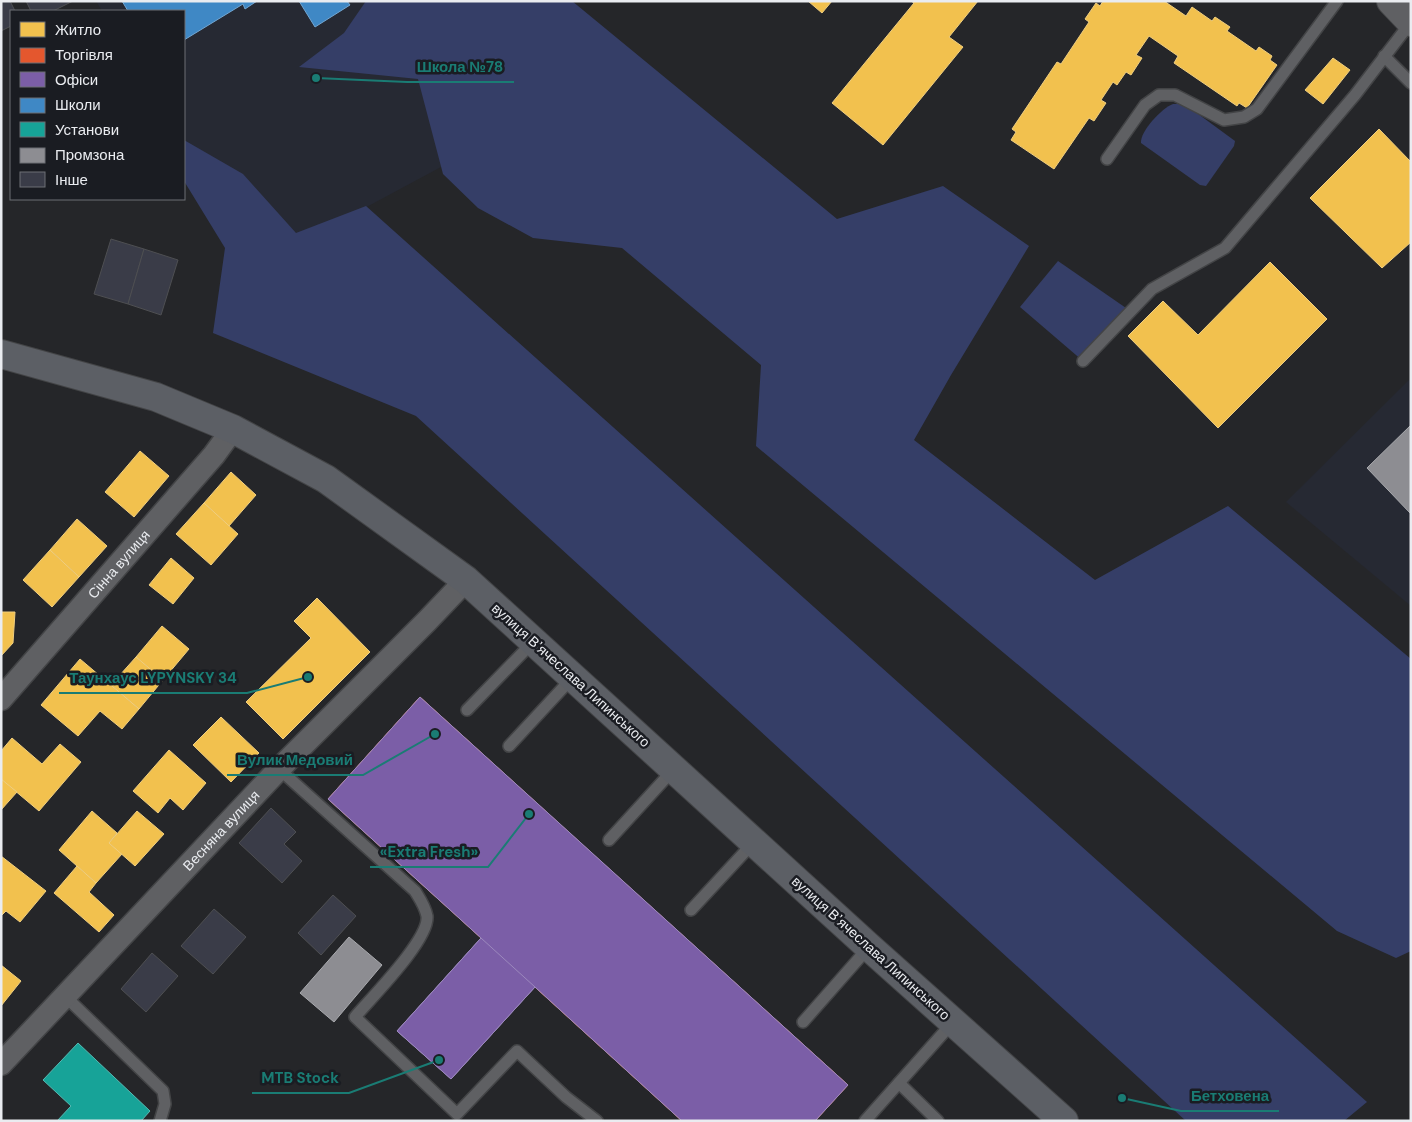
<svg xmlns="http://www.w3.org/2000/svg" width="1412" height="1122" font-family="'DM Sans',sans-serif">
  <style>
    .built { fill: #262933 }
    .green { fill: #353e67 }
    .homes { fill: #f2c14e; stroke: #f0ce7f }
    .shops { fill: #e4572e; stroke: #e68468 }
    .offices { fill: #7b5ea7; stroke: #9c89bd }
    .schools { fill: #3f88c5; stroke: #72a6d2 }
    .public { fill: #17a398; stroke: #56b9b2 }
    .industry { fill: #8d8d92; stroke: #a9aaae }
    .building { fill: #3a3c48; stroke: #4e4f52 }
    .lines { fill: none; stroke-linecap: round; stroke-linejoin: round }
    .service-casing { stroke: #434446; stroke-width: 14 }
    .minor-casing { stroke: #434446; stroke-width: 25 }
    .tertiary-casing { stroke: #434446; stroke-width: 30 }
    .primary-casing { stroke: #434446; stroke-width: 30 }
    .service { stroke: #5f6063; stroke-width: 11 }
    .minor { stroke: #5f6063; stroke-width: 22 }
    .tertiary { stroke: #5f6063; stroke-width: 28 }
    .primary { stroke: #5c5f65; stroke-width: 28 }
    .labels { text-anchor: middle; dominant-baseline: central; stroke-width: 5; stroke-linejoin: round; paint-order: stroke }
    .street-label { font-size: 14px; fill: #eaecf0; stroke: #1a1c22 }
    .leader { fill: none; stroke: #1a7c74; stroke-width: 2 }
    .callout-dot { fill: #1a7c74; stroke: #1a1c22; stroke-width: 2 }
    .callout-label { font-size: 15px; text-anchor: middle; font-weight: bold; fill: #1a7c74; stroke: #1a1c22; stroke-width: 5; stroke-linejoin: round; paint-order: stroke }
  </style>
  <rect width="100%" height="100%" fill="#252629"/>
  <g class="built">
    <polygon points="96,1 407,1 482,145 253,268 184,155 184,11 102,11"/>
    <polygon points="1411,378 1411,606 1286,502"/>
  </g>
  <g class="green">
    <polygon points="366,1 572,1 837,219 943,186 1029,246 951,375 914,440 1095,580 1228,506 1411,659 1411,951 1396,958 1337,931 756,446 761,365 622,248 533,238 478,208 443,174 418,79 299,67 344,33"/>
    <path d="M1173,104H1179L1190,108L1235,141L1234,146L1206,186L1200,185L1141,143C1140,131 1162,108 1173,104Z"/>
    <polygon points="184,140 243,174 296,233 366,206 1367,1102 1344,1121 1186,1121 416,416 213,333 225,248 184,181"/>
    <polygon points="1058,261 1126,308 1083,361 1020,307"/>
  </g>
  <g class="homes">
    <polygon points="808,1 832,1 822,13"/>
    <polygon points="911,1 978,1 949,37 963,47 883,145 832,103 914,3"/>
    <polygon points="1103,1 1164,1 1186,16 1192,7 1212,21 1215,17 1230,27 1227,31 1256,51 1259,47 1272,56 1270,60 1277,65 1247,108 1239,103 1237,106 1174,63 1178,56 1149,36 1136,55 1142,58 1131,75 1126,72 1117,85 1113,82 1101,100 1106,103 1094,121 1089,118 1054,169 1011,140 1016,132 1012,129 1057,62 1061,64 1089,22 1085,19 1096,3 1100,6"/>
    <polygon points="1333,58 1350,70 1323,104 1305,90"/>
    <polygon points="1379,129 1411,162 1411,242 1382,268 1310,198"/>
    <polygon points="1270,262 1327,319 1218,428 1128,336 1163,301 1198,335"/>
    <polygon points="140,451 169,476 134,517 105,492"/>
    <polygon points="231,472 256,495 229,526 204,503"/>
    <polygon points="204,503 238,534 211,565 176,534"/>
    <polygon points="77,519 107,546 79,577 50,550"/>
    <polygon points="50,550 79,577 52,607 23,580"/>
    <polygon points="171,558 194,578 173,604 149,585"/>
    <polygon points="317,598 370,652 283,739 246,702 311,638 294,621"/>
    <polygon points="1,612 15,612 13,643 1,656"/>
    <polygon points="162,626 189,649 163,680 136,657"/>
    <polygon points="136,657 163,680 139,709 111,685"/>
    <polygon points="80,659 139,709 122,729 100,711 78,736 41,705"/>
    <polygon points="221,717 259,753 231,782 193,745"/>
    <polygon points="12,738 42,764 60,744 81,762 39,811 1,779 1,751"/>
    <polygon points="169,750 206,783 183,810 170,798 158,813 133,791"/>
    <polygon points="1,779 17,792 1,810"/>
    <polygon points="92,811 117,833 109,843 122,854 96,883 59,850"/>
    <polygon points="137,811 164,834 135,866 109,843"/>
    <polygon points="1,856 46,891 20,922 6,911 1,916"/>
    <polygon points="77,866 96,883 89,892 114,915 99,932 54,893"/>
    <polygon points="1,965 21,981 1,1006"/>
  </g>
  <g class="shops">
    <polygon points="420,697 595,856 551,905 529,885 481,938 328,799"/>
    <polygon points="595,856 848,1085 815,1121 682,1121 481,938 529,885 551,905"/>
  </g>
  <g class="offices">
    <polygon points="420,697 848,1085 815,1121 682,1121 535,987 451,1079 397,1031 481,938 328,799"/>
    <polygon points="481,938 535,987 451,1079 397,1031"/>
  </g>
  <g class="schools">
    <polygon points="122,1 257,1 245,9 243,4 184,40 184,11 128,11"/>
    <polygon points="299,1 347,1 350,5 315,27"/>
  </g>
  <polygon class="public" points="78,1043 150,1111 141,1121 57,1121 71,1106 43,1080"/>
  <g class="industry">
    <polygon points="1411,425 1411,514 1367,468"/>
    <polygon points="349,937 382,965 334,1022 300,993"/>
  </g>
  <g class="building">
    <polygon points="1,1 10,1 15,11 11,11 11,26 1,31"/>
    <polygon points="26,1 73,1 53,11 31,11"/>
    <polygon points="111,239 144,249 128,304 94,294"/>
    <polygon points="144,249 178,260 161,315 128,304"/>
    <polygon points="271,808 296,832 284,844 302,861 282,883 239,843"/>
    <polygon points="333,895 356,916 321,955 298,933"/>
    <polygon points="214,909 246,937 213,974 181,946"/>
    <polygon points="152,953 178,976 146,1012 121,989"/>
  </g>
  <g class="lines">
    <g class="service-casing">
      <g id="service">
        <polyline points="1384,56 1411,83"/>
        <polyline points="1107,159 1145,105 1159,95 1175,95 1224,120 1244,117 1257,109 1337,1"/>
        <polyline points="1083,361 1152,289 1225,248 1355,95 1411,22"/>
        <polyline points="467,710 534,641"/>
        <polyline points="509,746 573,677"/>
        <path d="M279,769L415,891C420,899 425,906 427,916C430,939 371,998 355,1017L457,1114L517,1051L566,1097L597,1121"/>
        <polyline points="609,840 674,769"/>
        <polyline points="691,910 754,842"/>
        <polyline points="66,997 163,1091 165,1104 160,1121"/>
        <polyline points="803,1022 869,947"/>
        <polyline points="899,1083 938,1121"/>
        <polyline points="865,1121 954,1021"/>
      </g>
    </g>
    <g class="minor-casing">
      <g id="minor">
        <path id="s1" d="M1,699L214,455L233,429"/>
        <path id="s2" d="M1,1064L279,769L427,621L466,580"/>
      </g>
    </g>
    <g class="tertiary-casing">
      <polyline id="tertiary" points="1391,1 1411,22"/>
    </g>
    <g class="primary-casing">
      <polyline id="primary" points="1,354 156,397 233,429 326,479 466,580 869,947 1064,1121"/>
    </g>
    <use href="#service" class="service"/>
    <use href="#minor" class="minor"/>
    <use href="#tertiary" class="tertiary"/>
    <use href="#primary" class="primary"/>
  </g>
  <g class="labels">
    <g class="street-label">
      <text stroke="none"><textPath href="#s1" startOffset="179">Сінна вулиця</textPath></text>
      <text transform="translate(571 675) rotate(42)">вулиця Вʼячеслава Липинського</text>
      <text stroke="none"><textPath href="#s2" startOffset="321">Весняна вулиця</textPath></text>
      <text transform="translate(871 948) rotate(42)">вулиця Вʼячеслава Липинського</text>
    </g>
  </g>
  <path class="leader" d="M316 78L407 82H514M308 677L247 693H59M435 734L363 775H227M529 814L488 867H370M439 1060L349 1093H252M1122 1098L1181 1111H1279"/>
  <g class="callout-dot">
    <circle cx="316" cy="78" r="5"/>
    <circle cx="308" cy="677" r="5"/>
    <circle cx="435" cy="734" r="5"/>
    <circle cx="529" cy="814" r="5"/>
    <circle cx="439" cy="1060" r="5"/>
    <circle cx="1122" cy="1098" r="5"/>
  </g>
  <g class="callout-label">
    <text x="460" y="72">Школа №78</text>
    <text x="153" y="683">Таунхаус LYPYNSKY 34</text>
    <text x="295" y="765">Вулик Медовий</text>
    <text x="429" y="857">«Extra Fresh»</text>
    <text x="300" y="1083">MTB Stock</text>
    <text x="1230" y="1101">Бетховена</text>
  </g>
  <rect width="1412" height="1122" fill="none" stroke="#eaecf0" stroke-width="5"/>
  <rect x="10" y="10" width="175" height="190" fill="#1a1c22" stroke="#6d6f74"/>
  <rect x="20" y="22" width="25" height="15" fill="#f2c14e" stroke="#6d6f74"/>
  <text x="55" y="35" font-size="15" fill="#eaecf0">Житло</text>
  <rect x="20" y="48" width="25" height="15" fill="#e4572e" stroke="#6d6f74"/>
  <text x="55" y="60" font-size="15" fill="#eaecf0">Торгівля</text>
  <rect x="20" y="72" width="25" height="15" fill="#7b5ea7" stroke="#6d6f74"/>
  <text x="55" y="85" font-size="15" fill="#eaecf0">Офіси</text>
  <rect x="20" y="98" width="25" height="15" fill="#3f88c5" stroke="#6d6f74"/>
  <text x="55" y="110" font-size="15" fill="#eaecf0">Школи</text>
  <rect x="20" y="122" width="25" height="15" fill="#17a398" stroke="#6d6f74"/>
  <text x="55" y="135" font-size="15" fill="#eaecf0">Установи</text>
  <rect x="20" y="148" width="25" height="15" fill="#8d8d92" stroke="#6d6f74"/>
  <text x="55" y="160" font-size="15" fill="#eaecf0">Промзона</text>
  <rect x="20" y="172" width="25" height="15" fill="#3a3c48" stroke="#6d6f74"/>
  <text x="55" y="185" font-size="15" fill="#eaecf0">Інше</text>
</svg>
